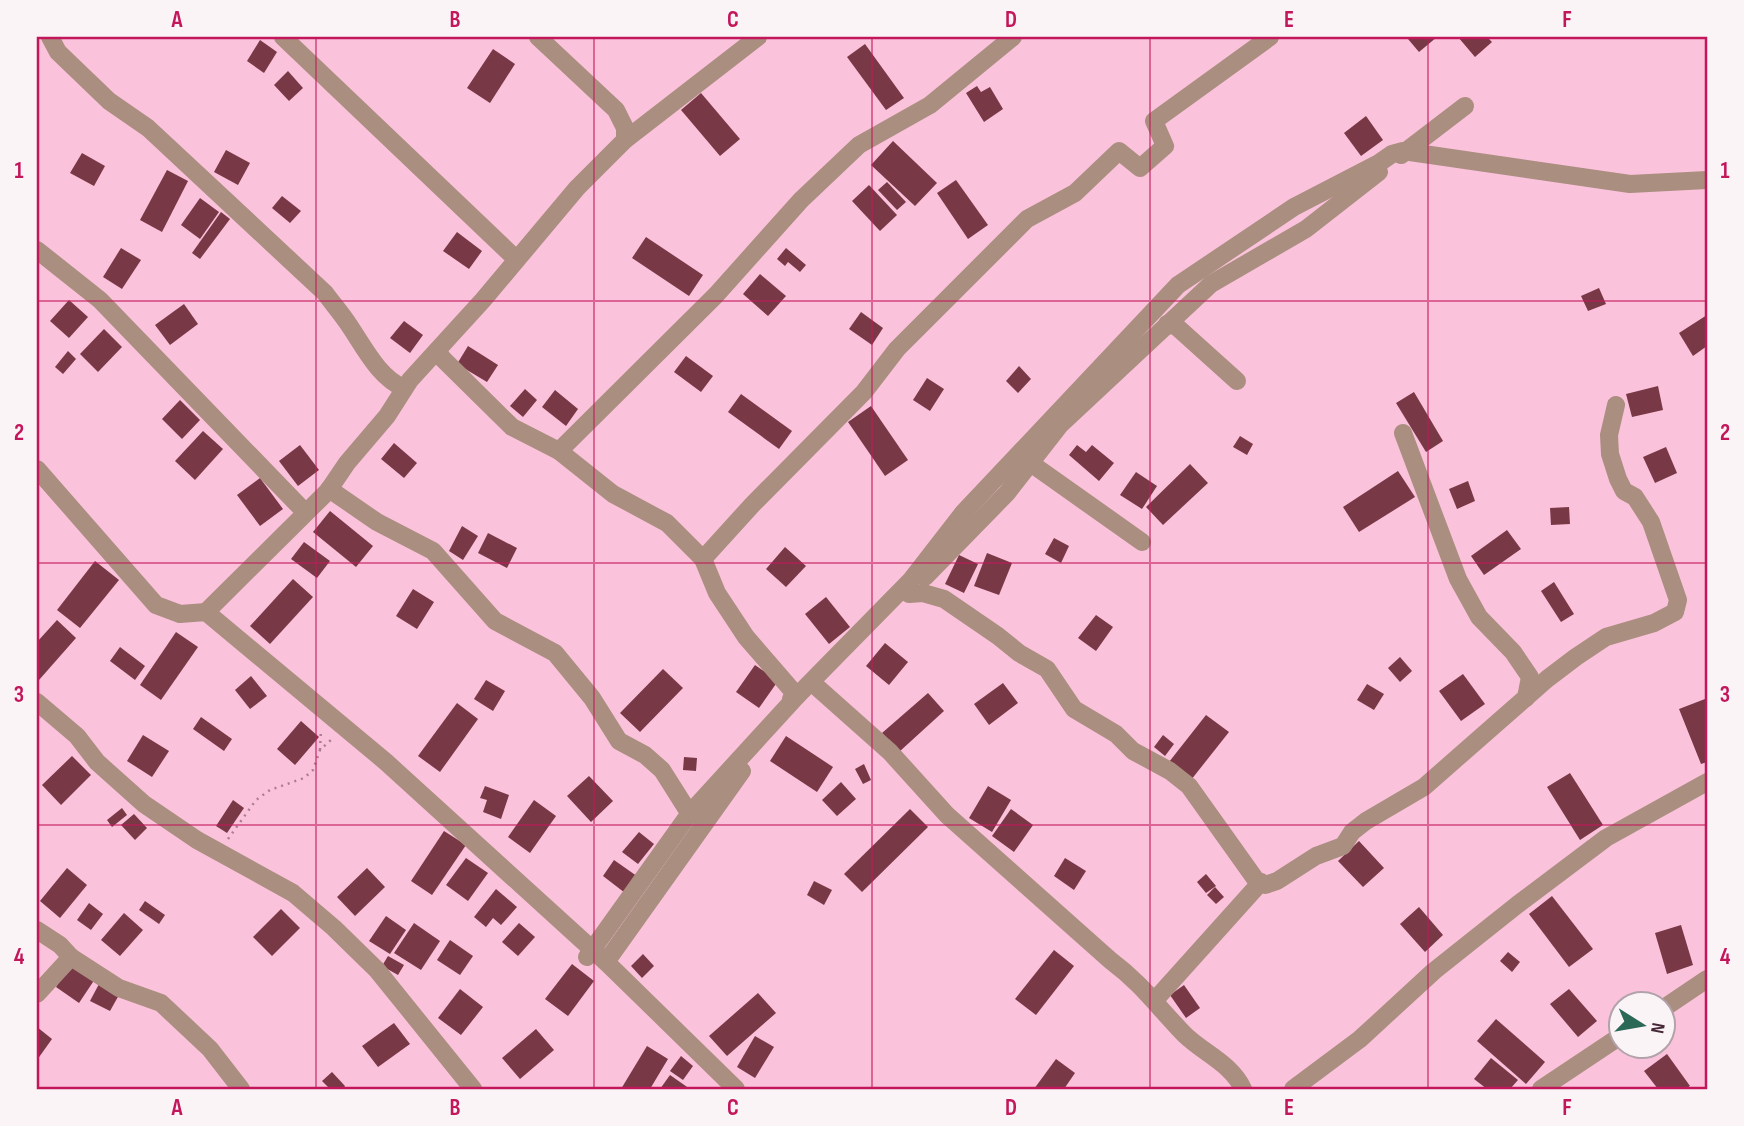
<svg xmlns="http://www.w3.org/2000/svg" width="1744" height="1126" font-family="'Sofia Sans Condensed',sans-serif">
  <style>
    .building { fill: #783845 }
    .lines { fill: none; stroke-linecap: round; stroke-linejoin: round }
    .path { stroke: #ab7e93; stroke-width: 2.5; stroke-dasharray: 2 5; stroke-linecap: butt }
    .street { stroke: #aa8e7f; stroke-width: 18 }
    .grid { fill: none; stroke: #c2185b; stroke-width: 2; stroke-opacity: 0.55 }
    .neatline { fill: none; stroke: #c2185b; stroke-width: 2.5 }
    .grid-label { font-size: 23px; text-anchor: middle; font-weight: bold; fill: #c2185b }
  </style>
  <rect width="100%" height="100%" fill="#fbc2dc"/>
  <g class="building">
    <polygon points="1411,37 1437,37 1419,52 1408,39"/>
    <polygon points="1458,37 1487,37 1492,42 1475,57"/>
    <polygon points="260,40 277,52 264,73 247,61"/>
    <polygon points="865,44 904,98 886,110 847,57"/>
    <polygon points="493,49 515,64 490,103 467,88"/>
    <polygon points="288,71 303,88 289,101 274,85"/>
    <polygon points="977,86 981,92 990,87 1003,109 984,122 966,93"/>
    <polygon points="701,93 740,139 720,156 681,110"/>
    <polygon points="1366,116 1383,140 1361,156 1344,133"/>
    <polygon points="893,141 937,183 915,206 871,165"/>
    <polygon points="226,150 250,163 238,185 214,172"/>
    <polygon points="82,153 105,166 94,186 70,173"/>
    <polygon points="167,170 188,181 162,232 140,220"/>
    <polygon points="956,180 988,225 968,239 937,193"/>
    <polygon points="887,182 906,202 897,210 878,190"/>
    <polygon points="869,185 897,215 880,231 852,201"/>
    <polygon points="282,196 301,211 290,223 272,208"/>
    <polygon points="200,198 219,212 200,239 181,225"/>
    <polygon points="221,212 230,219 200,259 192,253"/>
    <polygon points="457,232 482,251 469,269 443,251"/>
    <polygon points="646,237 703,275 689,296 632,258"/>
    <polygon points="121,248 141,260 122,289 103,277"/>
    <polygon points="786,248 806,265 800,272 788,262 785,266 777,259"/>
    <polygon points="760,274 786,296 768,316 743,294"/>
    <polygon points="1599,288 1606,304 1588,311 1581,296"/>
    <polygon points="69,300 88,317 69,338 50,321"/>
    <polygon points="184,304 198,324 170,345 155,325"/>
    <polygon points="861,312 883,328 872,345 849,329"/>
    <polygon points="1707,315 1707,346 1693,356 1679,333"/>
    <polygon points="404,321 423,335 410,353 390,338"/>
    <polygon points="104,329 122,347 98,372 80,354"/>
    <polygon points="468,346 498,365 487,382 457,364"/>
    <polygon points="68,351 76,359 63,374 55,367"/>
    <polygon points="686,356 713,376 701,392 674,372"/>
    <polygon points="1019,366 1031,379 1018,393 1006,381"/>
    <polygon points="927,378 944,389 930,411 913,400"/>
    <polygon points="1658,386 1663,410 1632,417 1626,394"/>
    <polygon points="525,389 537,400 523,417 510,406"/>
    <polygon points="555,390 578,409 566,426 542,407"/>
    <polygon points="1414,392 1443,441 1426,452 1396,403"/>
    <polygon points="741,394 792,431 779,449 728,412"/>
    <polygon points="180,400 200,420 182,439 162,419"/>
    <polygon points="871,406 908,460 885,476 848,422"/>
    <polygon points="203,431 223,449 195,480 175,461"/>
    <polygon points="1240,436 1253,444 1247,455 1233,447"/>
    <polygon points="394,443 417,463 404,478 381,459"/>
    <polygon points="300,445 319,470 298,486 279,461"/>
    <polygon points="1077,445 1086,452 1092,445 1114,463 1099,481 1069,455"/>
    <polygon points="1666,447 1677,473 1655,483 1643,457"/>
    <polygon points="1190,464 1208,483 1163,525 1146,507"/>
    <polygon points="1398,471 1415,497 1359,532 1343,507"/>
    <polygon points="1136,472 1157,486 1142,509 1120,495"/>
    <polygon points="260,478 283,509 260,526 237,495"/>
    <polygon points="1468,481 1475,501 1457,509 1449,489"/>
    <polygon points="1569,507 1570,524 1551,525 1550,508"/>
    <polygon points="330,511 373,546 356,567 313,532"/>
    <polygon points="462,526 478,536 463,560 449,551"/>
    <polygon points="1507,530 1521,549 1484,575 1471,556"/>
    <polygon points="488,533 517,548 507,568 478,553"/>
    <polygon points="1054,538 1069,546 1061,563 1045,554"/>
    <polygon points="304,542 330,561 317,578 291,559"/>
    <polygon points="785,547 806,566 786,587 766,569"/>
    <polygon points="987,553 1012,563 999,595 974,586"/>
    <polygon points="959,555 978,564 964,593 945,584"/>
    <polygon points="95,561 119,580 80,628 57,610"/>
    <polygon points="293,579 313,597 270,644 250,626"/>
    <polygon points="1554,582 1574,614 1561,622 1541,591"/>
    <polygon points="413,589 434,602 417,629 396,616"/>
    <polygon points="826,597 850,627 829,644 805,614"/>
    <polygon points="1096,615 1113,627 1096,651 1078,638"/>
    <polygon points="57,620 76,638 39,680 37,678 37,642"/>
    <polygon points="176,632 198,647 161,700 140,685"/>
    <polygon points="885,643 908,662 889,685 866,666"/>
    <polygon points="120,647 145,666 135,680 110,661"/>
    <polygon points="1400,657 1412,671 1400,682 1388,668"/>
    <polygon points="755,665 778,681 759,708 736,692"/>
    <polygon points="663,669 683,688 640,732 620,713"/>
    <polygon points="1463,674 1485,704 1461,721 1439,691"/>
    <polygon points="251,676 267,696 250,709 235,690"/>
    <polygon points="486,680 505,691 493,711 474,699"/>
    <polygon points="1003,683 1018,703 989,725 974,704"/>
    <polygon points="1367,684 1384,694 1374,710 1357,700"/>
    <polygon points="928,693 944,711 899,752 882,733"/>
    <polygon points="1705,699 1707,704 1707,762 1701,764 1679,709"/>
    <polygon points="457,703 478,719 440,772 418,756"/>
    <polygon points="1206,715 1229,732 1191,780 1169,762"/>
    <polygon points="201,717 232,739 224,751 193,729"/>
    <polygon points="301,721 319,737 295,765 277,749"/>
    <polygon points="143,735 169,751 152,777 127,761"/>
    <polygon points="1163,735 1174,744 1165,756 1154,747"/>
    <polygon points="786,736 833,767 817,792 770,761"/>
    <polygon points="72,756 91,775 61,805 42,785"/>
    <polygon points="684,757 697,758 696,771 683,770"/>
    <polygon points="864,764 871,780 863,784 855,769"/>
    <polygon points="1570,773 1603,825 1580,840 1547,787"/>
    <polygon points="589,776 613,801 591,822 567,796"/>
    <polygon points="841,782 856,799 837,816 822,800"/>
    <polygon points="485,786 509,795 501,819 483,812 487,800 480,798"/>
    <polygon points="988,786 1011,800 992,832 969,818"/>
    <polygon points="233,800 244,808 227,833 216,826"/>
    <polygon points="534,800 556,816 530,853 508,837"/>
    <polygon points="122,808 127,815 112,827 107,820"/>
    <polygon points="910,809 928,827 862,892 844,874"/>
    <polygon points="1011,809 1033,825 1014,852 992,836"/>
    <polygon points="134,814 147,828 135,840 121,825"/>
    <polygon points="444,831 466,845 432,895 411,881"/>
    <polygon points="639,832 654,844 638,864 622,852"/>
    <polygon points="1359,841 1384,868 1363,887 1338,861"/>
    <polygon points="466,858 488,873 468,901 446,885"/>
    <polygon points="1065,858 1086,871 1074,890 1054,876"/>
    <polygon points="614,860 641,879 629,896 603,876"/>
    <polygon points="67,868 87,885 60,918 40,901"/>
    <polygon points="367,868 385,887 355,916 337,897"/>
    <polygon points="1206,874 1216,886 1206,893 1197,882"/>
    <polygon points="814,881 832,890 824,905 807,895"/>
    <polygon points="1215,887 1224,897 1216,904 1207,895"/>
    <polygon points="496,889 517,907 501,925 493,918 486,927 474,917"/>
    <polygon points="1552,896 1593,949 1569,967 1529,914"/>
    <polygon points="145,901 165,915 159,924 139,910"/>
    <polygon points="89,903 103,914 91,930 77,920"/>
    <polygon points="1419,907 1443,935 1425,952 1400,924"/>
    <polygon points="281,909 300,928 272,956 253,937"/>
    <polygon points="124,913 143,930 120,956 101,940"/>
    <polygon points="386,916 406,930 390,954 369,941"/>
    <polygon points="414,923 440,941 421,970 394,953"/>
    <polygon points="519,923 535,937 518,956 502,942"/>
    <polygon points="1681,925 1693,965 1667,974 1655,933"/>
    <polygon points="450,940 473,956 460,975 437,960"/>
    <polygon points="1054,950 1074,966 1036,1015 1015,999"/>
    <polygon points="1508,952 1520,962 1512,972 1500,961"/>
    <polygon points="643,954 654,966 642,978 631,966"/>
    <polygon points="388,956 404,965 398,975 382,966"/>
    <polygon points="71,963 95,979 79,1003 56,987"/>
    <polygon points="572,964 594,981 568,1016 545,999"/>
    <polygon points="99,984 119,995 110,1011 90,1001"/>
    <polygon points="1184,985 1200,1008 1186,1018 1170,995"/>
    <polygon points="460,989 483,1007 461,1035 438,1018"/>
    <polygon points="1569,989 1597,1021 1578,1037 1550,1004"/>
    <polygon points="758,993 776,1013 727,1056 709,1036"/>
    <polygon points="1496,1019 1545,1062 1526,1084 1477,1041"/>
    <polygon points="394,1023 410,1044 378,1067 362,1046"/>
    <polygon points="37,1027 52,1039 37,1060"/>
    <polygon points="536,1029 554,1050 520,1079 502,1058"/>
    <polygon points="755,1036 774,1047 755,1078 737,1067"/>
    <polygon points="647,1046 668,1059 650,1089 621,1089"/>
    <polygon points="1667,1054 1690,1086 1685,1089 1658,1089 1644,1071"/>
    <polygon points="681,1056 693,1066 683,1080 670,1071"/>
    <polygon points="1491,1058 1518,1080 1510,1089 1487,1089 1474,1079"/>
    <polygon points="1056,1059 1075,1073 1064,1089 1034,1089"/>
    <polygon points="332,1072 345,1086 343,1089 330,1089 322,1081"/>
    <polygon points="670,1075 690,1089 660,1089"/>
  </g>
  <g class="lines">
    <g class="path">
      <polyline points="320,750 321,729"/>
      <polyline points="228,839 256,800 270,790 304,778 313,770 320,750 332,739"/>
    </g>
    <g class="street">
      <path d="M50,37L58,52L109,101L148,128L325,293C333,304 342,314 349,325C364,347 379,378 404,388"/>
      <polyline points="283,37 516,259"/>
      <polyline points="538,37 616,110 625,128 625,140"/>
      <polyline points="1401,155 1465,106"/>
      <polyline points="37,250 100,300 305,512"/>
      <polyline points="1167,324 1177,327 1237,381"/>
      <polyline points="437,351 443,359 512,427 559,451 613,494 667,523 703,559 717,593 746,637 797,696 793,695 791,699"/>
      <polyline points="1403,433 1458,579 1479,617 1513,652 1530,677 1526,698"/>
      <polyline points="559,451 716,295 801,200 859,145 930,105 1013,37"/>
      <polyline points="1022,457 1142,542"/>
      <polyline points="37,469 156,605 180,614 206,612 386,762 606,962 736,1089"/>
      <polyline points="329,489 377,522 433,551 495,621 555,653 592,698 619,741 645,755 662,770 686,808 700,817"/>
      <polyline points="703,559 753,504 864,392 897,349 1027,219 1075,193 1119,151 1140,168 1165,146 1154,121 1270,37"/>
      <polyline points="925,577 1007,493 1060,425 1211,284 1306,229 1379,172"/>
      <polyline points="909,594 923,593 944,599 998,636 1019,653 1047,669 1074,709 1116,734 1133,751 1170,771 1189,786 1256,880 1265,885 1277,881 1316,856 1343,846 1352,832 1366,821 1424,787 1547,679 1576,657 1606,637 1654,623 1675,612 1678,600 1651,522 1635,497 1624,491 1618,479 1610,454 1609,435 1616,405"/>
      <polyline points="206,612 328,491 347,463 387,416 410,380 483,300 577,188 625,140 758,37"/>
      <path d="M818,688L890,752L947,815L1110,960C1142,984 1157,1006 1184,1034C1203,1053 1231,1063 1243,1089"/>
      <polyline points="37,702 77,736 97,762 144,804 197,840 293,893 334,928 377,970 473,1089"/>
      <polyline points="37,930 60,945 71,957 119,988 161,1003 210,1049 241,1089"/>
      <polyline points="587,957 690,813 797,696 911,580 963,513 1178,285 1294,207 1379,163 1392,154 1403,151 1630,184 1707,180"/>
      <polyline points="606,962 742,771"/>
      <polyline points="37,994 71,957"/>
      <polyline points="1155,1000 1261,882"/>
      <polyline points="1664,1008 1707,979"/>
      <polyline points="1293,1089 1360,1039 1434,971 1517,905 1606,838 1707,782"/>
      <polyline points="1541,1089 1622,1035"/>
    </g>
  </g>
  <path class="grid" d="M316,37V1089M594,37V1089M872,37V1089M1150,37V1089M1428,37V1089M37,301H1707M37,563H1707M37,825H1707"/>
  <rect width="1744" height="1126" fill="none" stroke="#fbf4f7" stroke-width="77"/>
  <g transform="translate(1642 1025) rotate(101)"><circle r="33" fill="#fbf4f7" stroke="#b2a3aa" stroke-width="2"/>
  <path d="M0-5L12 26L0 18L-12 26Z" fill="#2b6855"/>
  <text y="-10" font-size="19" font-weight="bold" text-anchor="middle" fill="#452937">N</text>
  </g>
  <rect x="38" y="38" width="1668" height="1050" class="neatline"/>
  <g class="grid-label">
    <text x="177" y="27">A</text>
    <text x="455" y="27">B</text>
    <text x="733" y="27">C</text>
    <text x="1011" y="27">D</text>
    <text x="1289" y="27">E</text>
    <text x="1567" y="27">F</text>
    <text x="19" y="178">1</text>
    <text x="1725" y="178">1</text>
    <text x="19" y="440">2</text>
    <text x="1725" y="440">2</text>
    <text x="19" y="702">3</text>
    <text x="1725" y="702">3</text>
    <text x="19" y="964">4</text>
    <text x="1725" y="964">4</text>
    <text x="177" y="1115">A</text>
    <text x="455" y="1115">B</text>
    <text x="733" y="1115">C</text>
    <text x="1011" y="1115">D</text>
    <text x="1289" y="1115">E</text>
    <text x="1567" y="1115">F</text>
  </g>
</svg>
